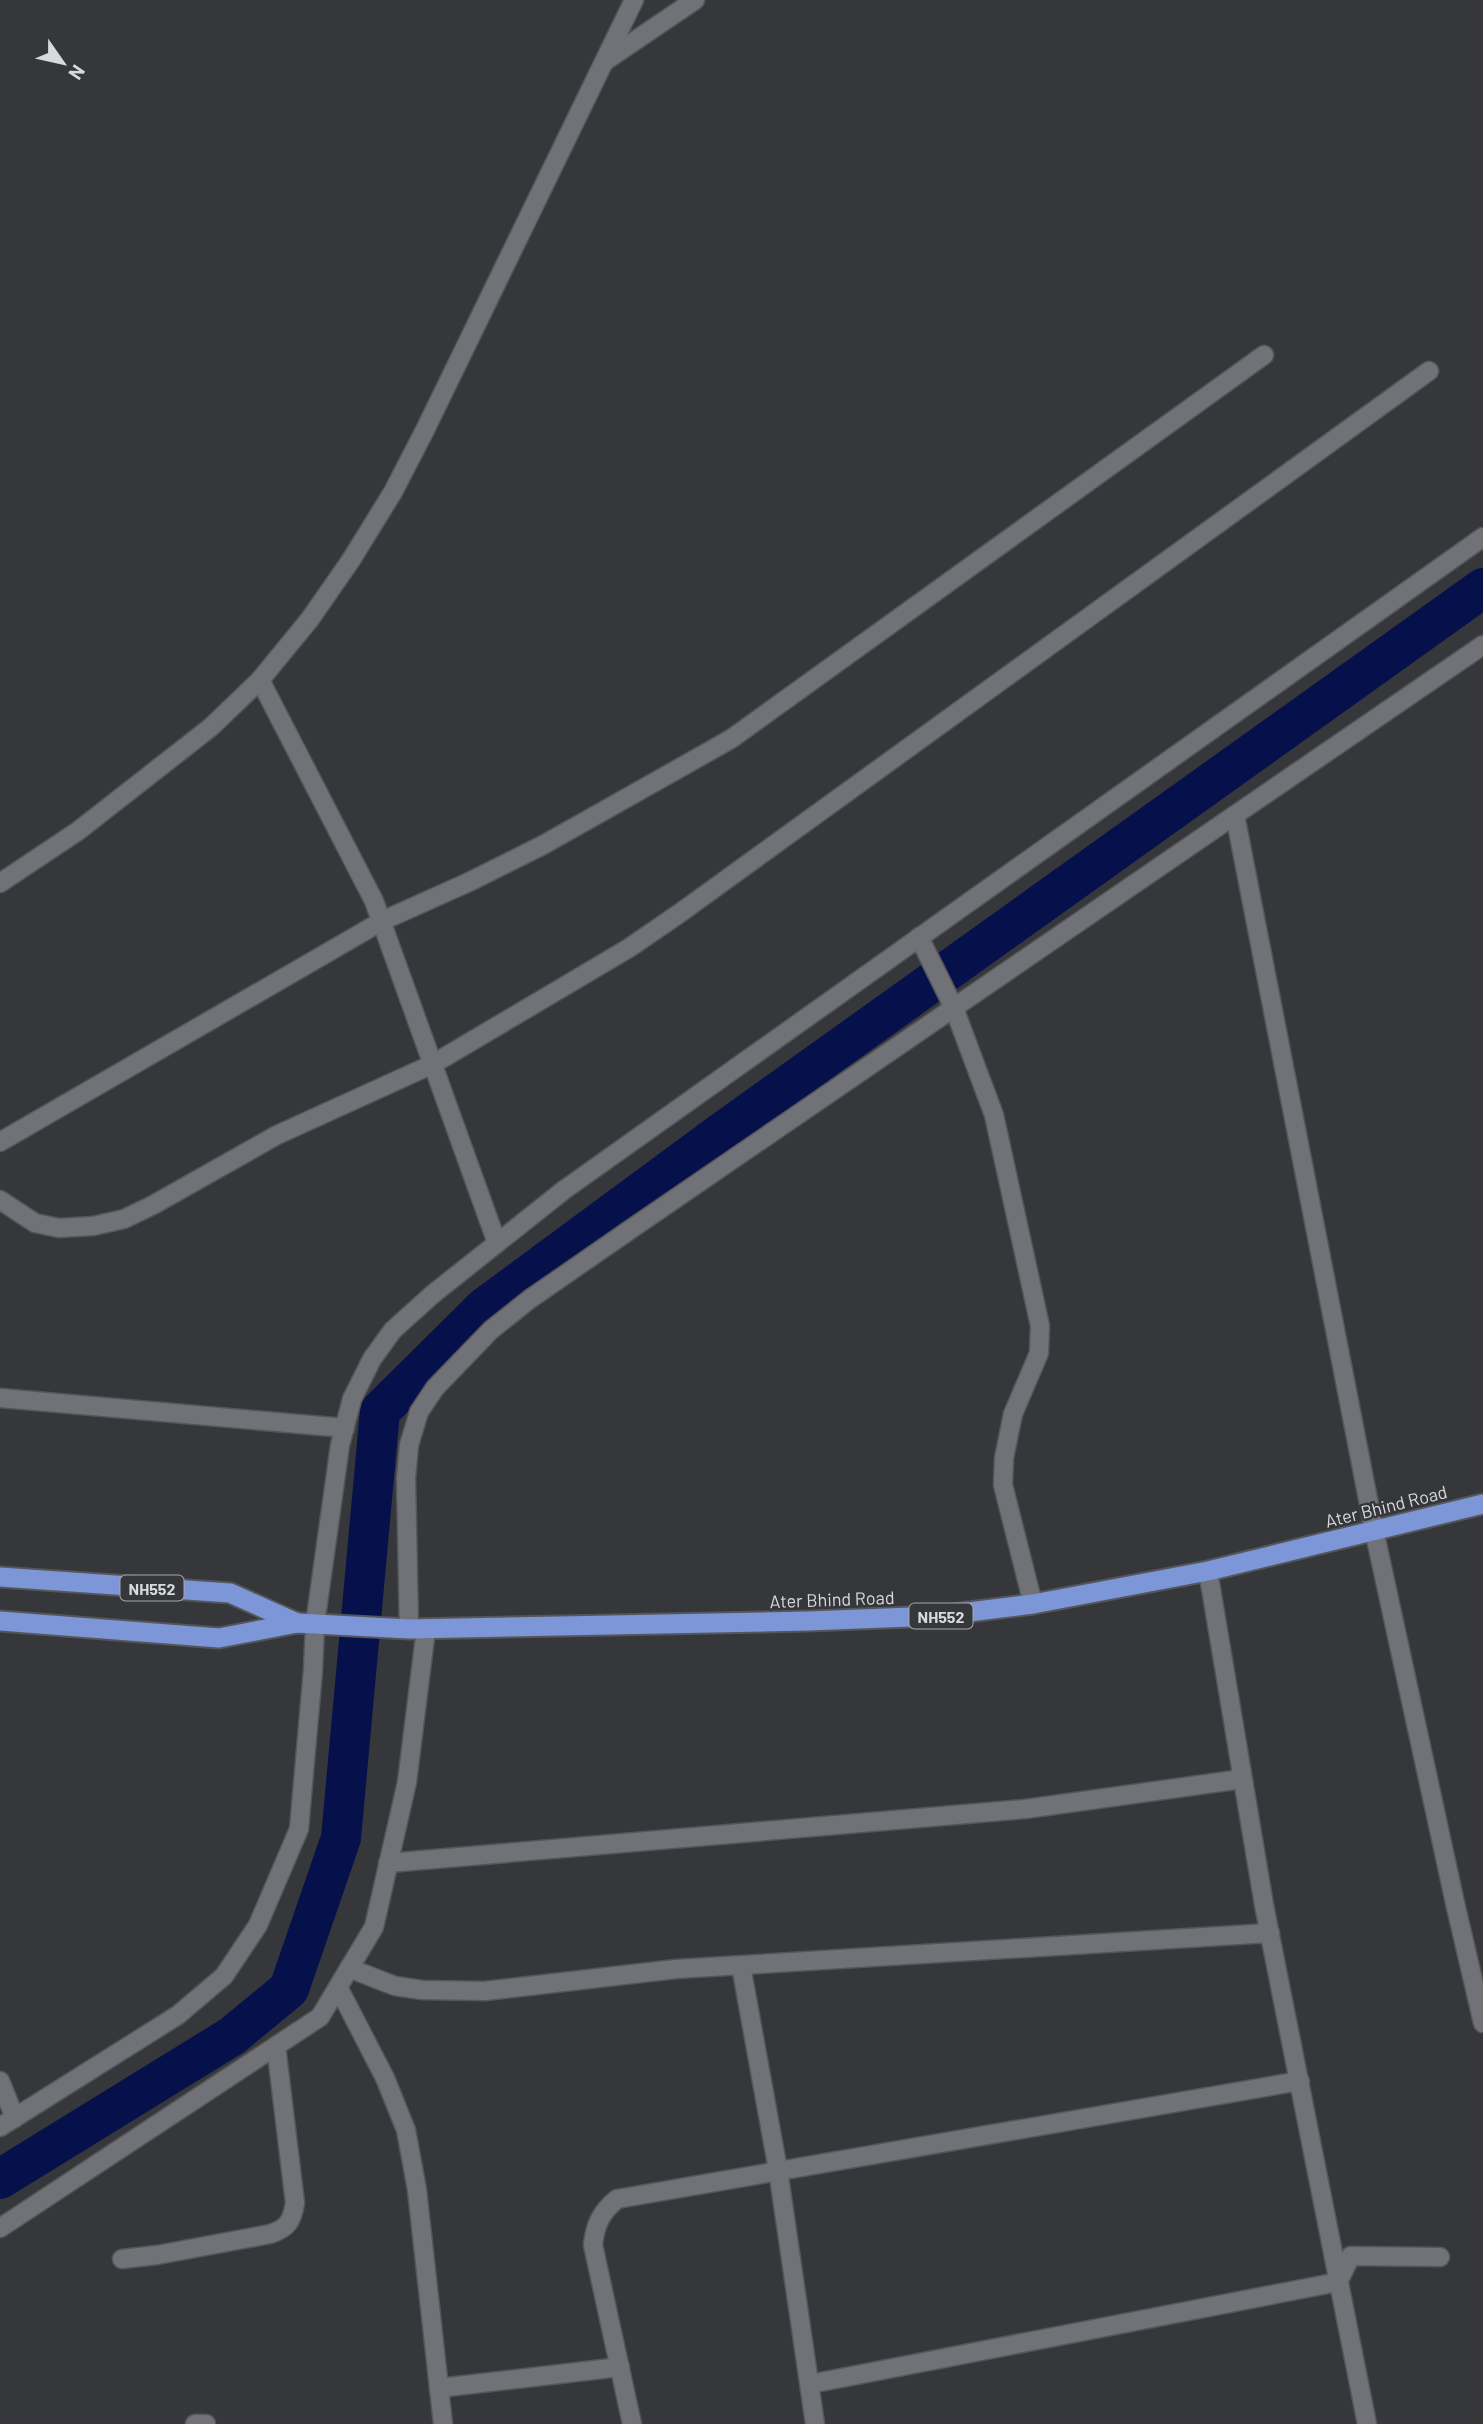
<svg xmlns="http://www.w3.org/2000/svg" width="1483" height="2424" font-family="Barlow,sans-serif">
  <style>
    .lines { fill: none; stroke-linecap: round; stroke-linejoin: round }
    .canal { stroke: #06114b; stroke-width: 40 }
    .minor-casing { stroke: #555659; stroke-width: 21 }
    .trunk-casing { stroke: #555659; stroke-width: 23 }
    .minor { stroke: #717277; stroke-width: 18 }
    .trunk { stroke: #7c96d8; stroke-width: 19 }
    .labels { text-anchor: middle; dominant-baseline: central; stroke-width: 5; stroke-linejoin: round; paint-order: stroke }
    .shield { fill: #35373a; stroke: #a7a8ab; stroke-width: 2 }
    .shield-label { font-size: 16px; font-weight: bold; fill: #d8d9dc }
    .street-label { font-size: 18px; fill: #d8d9dc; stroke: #35373a }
  </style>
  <rect width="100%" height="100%" fill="#35373a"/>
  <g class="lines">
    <polyline class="canal" points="0,2179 232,2036 289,1989 341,1838 380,1411 485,1307 718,1135 1483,588"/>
    <g class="minor-casing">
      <g id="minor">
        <polyline points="605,61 695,0"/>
        <polyline points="260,680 374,901 497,1243"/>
        <polyline points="1235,815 1374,1530 1455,1903 1483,2023"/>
        <polyline points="0,883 78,831 211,727 260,680 310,619 351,560 393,492 425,430 634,0"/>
        <polyline points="919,937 954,1008 994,1115 1040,1326 1039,1353 1013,1414 1004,1458 1003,1485 1033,1604"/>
        <polyline points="0,1142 382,921 469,882 543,845 731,739 1264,355"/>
        <polyline points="0,1200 35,1223 59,1228 93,1226 124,1219 153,1205 277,1135 433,1064 629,948 680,913 1429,371"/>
        <polyline points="0,1398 345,1428"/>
        <polyline points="1208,1571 1264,1905 1367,2424"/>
        <polyline points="409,1629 406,1478 409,1445 419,1412 435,1388 491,1330 530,1299 634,1227 1483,645"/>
        <polyline points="388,1863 1025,1809 1242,1779"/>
        <polyline points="741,1966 778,2170 815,2424"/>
        <polyline points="349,1968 395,1986 422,1990 485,1991 676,1969 1270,1933"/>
        <polyline points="338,1987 385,2078 406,2130 417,2190 443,2424"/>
        <polyline points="0,2081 15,2118"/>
        <polyline points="0,2127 178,2015 224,1976 258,1925 299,1829 313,1670 315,1624 340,1445 352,1399 372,1359 393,1330 433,1294 564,1190 1483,537"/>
        <polyline points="0,2228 320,2017 374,1927 407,1782 426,1629"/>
        <path d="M122,2259L157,2255L270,2234C288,2228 292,2221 295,2203L276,2046"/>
        <polyline points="810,2384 1338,2282 1351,2256 1440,2257"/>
        <polyline points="439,2388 620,2367"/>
        <polyline points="195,2424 206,2424"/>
        <path d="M632,2424L593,2245C595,2225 601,2212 617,2199L1300,2081"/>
      </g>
    </g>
    <g class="trunk-casing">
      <g id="trunk">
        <polyline points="0,1577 230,1593 297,1623"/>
        <polyline points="0,1621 219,1638 297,1623 409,1629 808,1621 937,1616 1033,1604 1208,1571 1483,1504"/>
      </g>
    </g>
    <use href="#minor" class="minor"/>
    <use href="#trunk" class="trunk"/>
  </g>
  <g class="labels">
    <g class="shield">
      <rect x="120.5" y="1575.5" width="63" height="25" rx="5"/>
      <rect x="909.5" y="1603.5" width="63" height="25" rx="5"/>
    </g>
    <g class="shield-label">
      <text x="152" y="1588">NH552</text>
      <text x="941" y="1616">NH552</text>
    </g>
    <g class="street-label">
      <text transform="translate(1386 1506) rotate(-14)">Ater Bhind Road</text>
      <text transform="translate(832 1599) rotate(-2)">Ater Bhind Road</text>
    </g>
  </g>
  <g transform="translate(63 63) rotate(124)" stroke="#35373a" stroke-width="5" paint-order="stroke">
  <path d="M0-5L12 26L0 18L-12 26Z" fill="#d8d9dc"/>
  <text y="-10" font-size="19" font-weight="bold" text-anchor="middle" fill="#d8d9dc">N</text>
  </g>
</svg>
